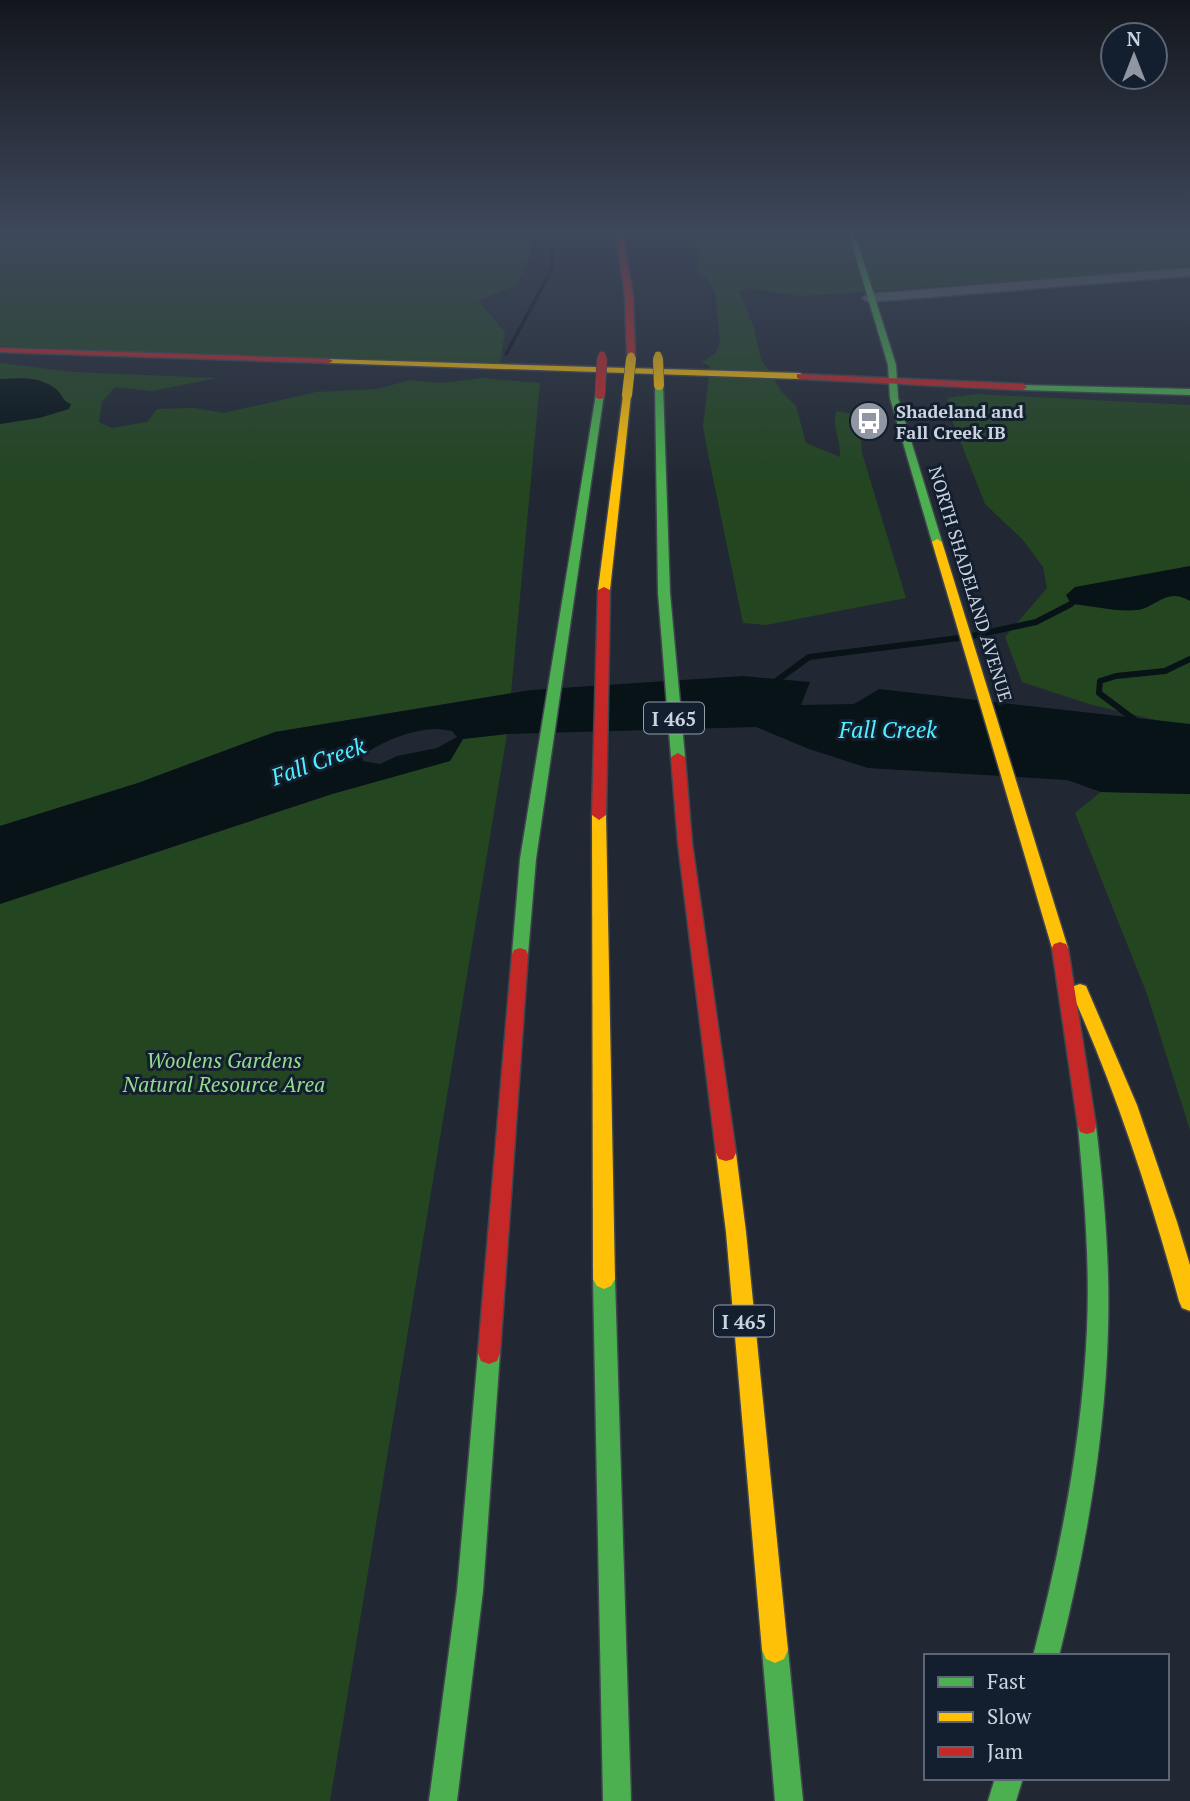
<svg xmlns="http://www.w3.org/2000/svg" width="1190" height="1801" font-family="'PT Serif',serif">
  <style>
    .green { fill: #234621 }
    .water { fill: #071316; fill-rule: evenodd }
    .lines { fill: none; stroke-linecap: round; stroke-linejoin: round }
    .stream-far1 { stroke: #071316; stroke-width: 3.5 }
    .stream { stroke: #071316; stroke-width: 6 }
    .street-casing { stroke: #3f444d; stroke-width: 3 }
    .fast-casing { stroke: #3f444d; stroke-width: 3 }
    .slow-casing { stroke: #3f444d; stroke-width: 3 }
    .jam-casing { stroke: #3f444d; stroke-width: 3 }
    .street { fill: #5e646c; fill-rule: evenodd }
    .fast { fill: #4caf50; fill-rule: evenodd }
    .slow { fill: #ffc107; fill-rule: evenodd }
    .jam { fill: #c62828; fill-rule: evenodd }
    .slow-bridge-far1-casing { stroke: #3f444d; stroke-width: 9; stroke-linecap: butt }
    .slow-bridge-casing { stroke: #3f444d; stroke-width: 11; stroke-linecap: butt }
    .jam-bridge-far1-casing { stroke: #3f444d; stroke-width: 9; stroke-linecap: butt }
    .jam-bridge-casing { stroke: #3f444d; stroke-width: 11; stroke-linecap: butt }
    .slow-bridge-far1 { stroke: #ffc107; stroke-width: 7 }
    .slow-bridge { stroke: #ffc107; stroke-width: 10 }
    .jam-bridge-far1 { stroke: #c62828; stroke-width: 7 }
    .jam-bridge { stroke: #c62828; stroke-width: 10 }
    .labels { text-anchor: middle; dominant-baseline: central; stroke-width: 6; stroke-linejoin: round; paint-order: stroke }
    .far-poi-label { font-size: 18px; font-weight: bold; fill: #cbd3df; stroke: #131e2f; text-anchor: start }
    .far-street-label { font-size: 18px; fill: #cbd3df; stroke: #131e2f }
    .shield { fill: #131e2f; stroke: #949daa; stroke-width: 2 }
    .shield-label { font-size: 19px; font-weight: bold; fill: #cbd3df }
    .park-label { font-size: 21px; font-style: italic; fill: #94dc8b; stroke: #131e2f }
    .water-label { font-size: 23px; font-style: italic; fill: #4ff0ff; stroke: #131e2f }
  </style>
  <rect width="100%" height="100%" fill="#222833"/>
  <g class="green">
    <polygon points="0,231 531,231 530,258 516,285 478,301 505,332 499,368 0,346"/>
    <path d="M684,231H1045C1094,242 1140,239 1190,239V267L833,294L800,296L749,288L739,291L754,328L761,359L782,392L796,406L806,443L840,457C841,440 832,428 836,411L860,415L862,453L906,598L766,625L743,623L707,449L703,426L710,366L702,362L715,354L720,343L716,296L709,281L697,268C700,252 699,240 684,231Z"/>
    <polygon points="0,363 73,372 217,378 152,391 115,387 102,402 99,422 112,428 147,422 157,409 194,408 224,413 316,392 377,389 410,380 441,383 482,378 540,383 511,693 275,732 138,783 0,826"/>
    <polygon points="976,394 1190,405 1190,728 1089,704 1022,682 1005,637 1047,588 1043,567 1023,540 985,504 952,420 947,398"/>
    <polygon points="507,734 330,1801 0,1801 0,904 332,794 450,761 463,739"/>
    <polygon points="1101,792 1190,794 1190,1130 1147,994 1075,813"/>
  </g>
  <g class="water">
    <path d="M0,379C21,378 39,376 56,389C63,395 62,401 71,404L69,409L39,418L0,424Z"/>
    <path d="M1190,566V601C1167,587 1157,607 1138,610C1115,612 1094,606 1071,604L1066,595L1075,587Z"/>
    <path d="M743,676L810,682L801,705L854,704L879,689L1190,724V794L1101,792L1067,780L868,768L809,749L756,727L507,734L463,739L450,761L332,794L0,904V826L138,783L275,732L531,690ZM439,729L452,731L457,737L437,748L397,756L380,764L363,761L362,756C384,740 413,729 439,729Z"/>
  </g>
  <g class="lines">
    <polyline class="stream-far1" points="506,354 552,269 552,231"/>
    <g class="stream">
      <polyline points="972,636 1036,622 1071,604"/>
      <polyline points="772,684 809,657 959,638"/>
      <polyline points="1138,729 1135,720 1099,693 1100,681 1116,676 1165,671 1190,659"/>
    </g>
    <g class="street-casing">
      <polygon id="street" points="1190,268 1190,276 869,302 862,298 869,294"/>
    </g>
    <g class="fast-casing">
      <g id="fast">
        <polygon points="848,231 854,231 896,365 898,398 942,542 941,544 932,542 890,398 888,365"/>
        <polygon points="659,382 663,385 670,593 685,757 678,761 671,757 658,593 655,385"/>
        <polygon points="1020,385 1190,389 1190,395 1023,390 1019,387"/>
        <polygon points="600,391 604,394 536,859 528,954 526,958 514,958 512,954 520,859 596,394"/>
        <path d="M1087,1118L1094,1120L1096,1126C1104,1193 1110,1261 1108,1329C1105,1440 1086,1548 1059,1656H1033C1061,1548 1082,1440 1087,1329C1090,1261 1084,1193 1078,1126L1080,1120Z"/>
        <polygon points="604,1269 611,1272 615,1279 631,1801 603,1801 593,1279 597,1272"/>
        <polygon points="489,1342 497,1345 500,1353 483,1591 457,1801 429,1801 457,1591 478,1353 481,1345"/>
        <polygon points="775,1637 784,1641 788,1650 803,1801 775,1801 762,1650 766,1641"/>
        <polygon points="995,1778 1023,1778 1016,1801 988,1801"/>
      </g>
    </g>
    <g class="slow-casing">
      <g id="slow">
        <polygon points="326,359 800,373 804,376 800,379 329,363 326,363"/>
        <polygon points="627,392 631,395 610,590 604,593 598,590 623,395"/>
        <polygon points="937,539 942,542 1068,948 1066,952 1054,952 1052,948 932,542"/>
        <polygon points="599,810 606,815 615,1279 611,1286 604,1289 597,1286 593,1279 592,815"/>
        <path d="M1080,984L1086,986L1137,1105L1177,1222L1190,1265V1311L1182,1308L1179,1301C1150,1195 1116,1091 1071,991L1074,986Z"/>
        <polygon points="726,1145 733,1147 736,1153 746,1232 788,1650 784,1659 775,1663 766,1659 762,1650 726,1232 716,1153 719,1147"/>
      </g>
    </g>
    <g class="jam-casing">
      <g id="jam">
        <polygon points="616,231 622,231 633,297 635,356 631,358 627,356 625,297"/>
        <polygon points="0,348 329,359 333,361 329,363 0,352"/>
        <polygon points="797,374 1023,384 1027,387 1023,390 800,379 797,378"/>
        <polygon points="604,587 610,590 606,815 599,820 592,815 598,590"/>
        <polygon points="678,753 685,757 692,843 736,1153 733,1159 726,1161 719,1159 716,1153 678,843 671,757"/>
        <polygon points="1060,942 1066,944 1068,948 1096,1126 1094,1132 1087,1134 1080,1132 1078,1126 1052,948 1054,944"/>
        <polygon points="520,948 526,950 528,954 500,1353 497,1361 489,1364 481,1361 478,1353 512,954 514,950"/>
      </g>
    </g>
    <use href="#street" class="street"/>
    <use href="#fast" class="fast"/>
    <use href="#slow" class="slow"/>
    <use href="#jam" class="jam"/>
    <g class="slow-bridge-far1-casing">
      <g id="slow-bridge-far1">
        <polyline points="658,355 658,361"/>
        <polyline points="631,361 631,356"/>
      </g>
    </g>
    <g class="slow-bridge-casing">
      <g id="slow-bridge">
        <polyline points="658,359 659,385"/>
        <polyline points="627,395 631,359"/>
      </g>
    </g>
    <g class="jam-bridge-far1-casing">
      <polyline id="jam-bridge-far1" points="602,361 602,355"/>
    </g>
    <g class="jam-bridge-casing">
      <polyline id="jam-bridge" points="600,394 602,359"/>
    </g>
    <use href="#slow-bridge-far1" class="slow-bridge-far1"/>
    <use href="#slow-bridge" class="slow-bridge"/>
    <use href="#jam-bridge-far1" class="jam-bridge-far1"/>
    <use href="#jam-bridge" class="jam-bridge"/>
  </g>
  <linearGradient id="sky" x2="0" y2="1"><stop stop-color="#13161c"/><stop offset="0.48" stop-color="#3e485b"/><stop offset="1" stop-color="#3e485b" stop-opacity="0"/></linearGradient>
  <rect width="1190" height="483" fill="url(#sky)"/>
  <defs>
    <g id="bus-disc" transform="scale(2.0125)"><circle r="9.5" fill="#9097a3" stroke="#131e2f"/><path d="M-5-6H5V4H4V6H2V4H-2V6H-4V4H-5ZM-3.5-4V0h7V-4ZM-3.5 1.2v1.5H-2V1.2ZM2 1.2v1.5H3.5V1.2Z" fill="#fff"/></g>
  </defs>
  <g fill-rule="evenodd">
    <use href="#bus-disc" x="869" y="421"/>
  </g>
  <g class="labels">
    <g class="far-poi-label">
      <text x="896" y="411">Shadeland and<tspan x="896" dy="21">Fall Creek IB</tspan></text>
    </g>
    <g class="far-street-label">
      <text transform="translate(971 584) rotate(73)">NORTH SHADELAND AVENUE</text>
    </g>
    <g class="shield">
      <rect x="644" y="702.5" width="60" height="31" rx="5"/>
      <rect x="714" y="1305.5" width="60" height="31" rx="5"/>
    </g>
    <g class="shield-label">
      <text x="674" y="718">I 465</text>
      <text x="744" y="1321">I 465</text>
    </g>
    <g class="park-label">
      <text x="224" y="1060">Woolens Gardens<tspan x="224" dy="24">Natural Resource Area</tspan></text>
    </g>
    <g class="water-label">
      <text x="888" y="729">Fall Creek</text>
      <text transform="translate(318 761) rotate(-20)">Fall Creek</text>
    </g>
  </g>
  <rect x="924" y="1654" width="245" height="126" fill="#131e2f" stroke="#5d6675" stroke-width="2"/>
  <rect x="938" y="1677" width="35" height="10" fill="#4caf50" stroke="#5d6675" stroke-width="2"/>
  <text x="987" y="1689" font-size="21" fill="#cbd3df">Fast</text>
  <rect x="938" y="1712" width="35" height="10" fill="#ffc107" stroke="#5d6675" stroke-width="2"/>
  <text x="987" y="1724" font-size="21" fill="#cbd3df">Slow</text>
  <rect x="938" y="1747" width="35" height="10" fill="#c62828" stroke="#5d6675" stroke-width="2"/>
  <text x="987" y="1759" font-size="21" fill="#cbd3df">Jam</text>
  <g transform="translate(1134 56)"><circle r="33" fill="#131e2f" stroke="#5d6675" stroke-width="2"/>
  <path d="M0-5L12 26L0 18L-12 26Z" fill="#9097a3"/>
  <text y="-10" font-size="19" font-weight="bold" text-anchor="middle" fill="#cbd3df">N</text>
  </g>
</svg>
